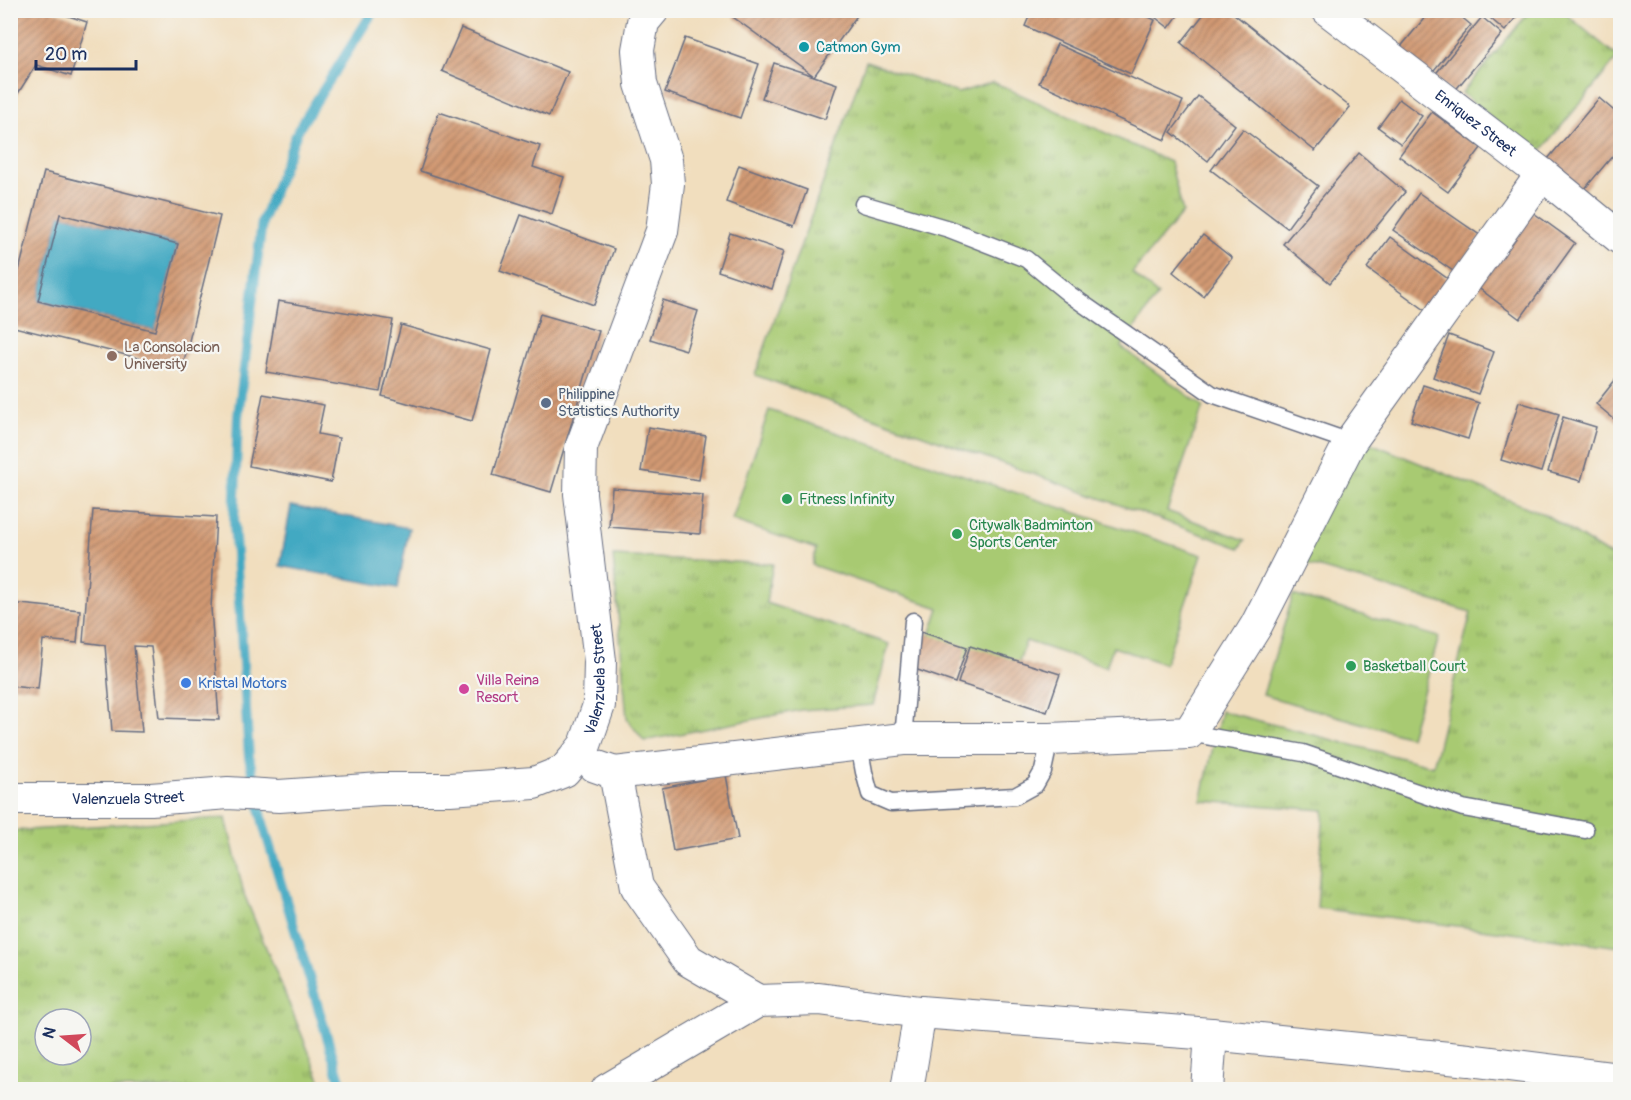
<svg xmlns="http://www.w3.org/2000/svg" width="1631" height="1100" font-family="Pangolin,sans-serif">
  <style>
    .grass { fill: url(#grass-tufts); stroke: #627c68; stroke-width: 1.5; fill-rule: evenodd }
    .pitch { fill: #a8ca72; stroke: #627c68; stroke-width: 1.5 }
    .water { fill: #42a9c2; stroke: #2e6c90; stroke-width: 1.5 }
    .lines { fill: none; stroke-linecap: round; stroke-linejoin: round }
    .stream { stroke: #42a9c2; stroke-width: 10 }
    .building { fill: url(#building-hatch); fill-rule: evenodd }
    .service-casing { stroke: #666c80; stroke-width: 19 }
    .minor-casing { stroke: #666c80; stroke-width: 34 }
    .service { stroke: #fff; stroke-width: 16 }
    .minor { stroke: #fff; stroke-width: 32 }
    .culture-dot { fill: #0f9aa8; stroke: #f6f6f2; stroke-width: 2 }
    .education-dot { fill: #8d6e63; stroke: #f6f6f2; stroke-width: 2 }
    .service-dot { fill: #5c6f8a; stroke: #f6f6f2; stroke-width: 2 }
    .leisure-dot { fill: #2e9e5b; stroke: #f6f6f2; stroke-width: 2 }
    .shop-dot { fill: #3f7fe0; stroke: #f6f6f2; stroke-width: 2 }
    .hotel-dot { fill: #d1479c; stroke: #f6f6f2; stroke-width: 2 }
    .labels { text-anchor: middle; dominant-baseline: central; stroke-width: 4.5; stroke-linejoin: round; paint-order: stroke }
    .culture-label { font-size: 15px; fill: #0d838f; stroke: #f6f6f2; text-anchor: start }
    .street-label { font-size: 15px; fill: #1b2f5e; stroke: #f6f6f2 }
    .education-label { font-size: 15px; fill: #785e54; stroke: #f6f6f2; text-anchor: start }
    .service-label { font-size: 15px; fill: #4e5e75; stroke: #f6f6f2; text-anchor: start }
    .leisure-label { font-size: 15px; fill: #27864d; stroke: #f6f6f2; text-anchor: start }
    .hotel-label { font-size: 15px; fill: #b23c85; stroke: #f6f6f2; text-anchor: start }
    .shop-label { font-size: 15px; fill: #366cbe; stroke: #f6f6f2; text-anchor: start }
  </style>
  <defs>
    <pattern id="grass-tufts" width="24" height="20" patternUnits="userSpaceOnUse" patternTransform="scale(1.5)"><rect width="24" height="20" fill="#a8ca72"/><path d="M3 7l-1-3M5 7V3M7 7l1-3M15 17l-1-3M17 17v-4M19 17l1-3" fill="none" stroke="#88a461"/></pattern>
    <pattern id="building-hatch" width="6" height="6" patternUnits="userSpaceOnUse" patternTransform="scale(1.5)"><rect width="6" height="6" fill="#d19972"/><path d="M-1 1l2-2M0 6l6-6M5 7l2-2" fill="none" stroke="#a97d61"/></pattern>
  </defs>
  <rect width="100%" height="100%" fill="#f6f6f2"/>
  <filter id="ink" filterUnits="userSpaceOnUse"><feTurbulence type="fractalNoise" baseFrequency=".0167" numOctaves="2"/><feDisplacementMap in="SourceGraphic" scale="12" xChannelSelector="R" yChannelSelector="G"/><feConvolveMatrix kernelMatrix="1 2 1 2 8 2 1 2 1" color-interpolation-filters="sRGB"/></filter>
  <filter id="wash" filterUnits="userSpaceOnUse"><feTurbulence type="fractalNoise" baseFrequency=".008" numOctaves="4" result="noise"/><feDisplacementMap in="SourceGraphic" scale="24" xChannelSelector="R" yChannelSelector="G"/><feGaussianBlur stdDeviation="1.35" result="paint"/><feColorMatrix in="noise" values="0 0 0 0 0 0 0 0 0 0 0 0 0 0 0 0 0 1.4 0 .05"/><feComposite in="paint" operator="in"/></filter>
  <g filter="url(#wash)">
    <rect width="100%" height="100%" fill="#f1debe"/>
    <g class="grass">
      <polygon points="1530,11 1562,11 1618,57 1537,156 1462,93"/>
      <polygon points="866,61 958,93 993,82 1170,162 1183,212 1132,273 1158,295 1121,347 1203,406 1167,511 1245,540 1240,548 755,375"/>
      <polygon points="1363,440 1546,515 1620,562 1620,947 1317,908 1324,810 1201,801 1221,711 1433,766 1471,612 1296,561"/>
      <polygon points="613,556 773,564 766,603 889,644 873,705 801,710 644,741 627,719"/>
      <path d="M226,818L244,894L324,1089H11V831ZM45,1019H81V1055H45Z"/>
    </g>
    <g class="pitch">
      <polygon points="769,410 1202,555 1165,664 1113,647 1106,667 1026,641 1014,676 926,647 939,608 812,565 816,549 732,520"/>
      <polygon points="1293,595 1439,637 1410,737 1263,695"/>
    </g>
    <g class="water">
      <polygon points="60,214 178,244 155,331 38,301"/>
      <polygon points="291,506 409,528 398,588 280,566"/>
    </g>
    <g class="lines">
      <polyline class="stream" points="343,1090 264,827 249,757 234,522 238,417 262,222 298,130 374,10"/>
    </g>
    <g id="blocks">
      <g class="building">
        <polygon points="10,10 50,10 87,22 71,76 36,65 10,106"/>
        <polygon points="738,10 861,10 814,76 837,84 825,119 762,98 774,63 814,76 733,17"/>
        <polygon points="1032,10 1135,10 1155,20 1131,74 1025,26"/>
        <polygon points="1146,10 1182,10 1169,28"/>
        <polygon points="1207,10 1229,10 1350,107 1315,151 1181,43"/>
        <polygon points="1431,10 1453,10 1471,25 1430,75 1399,49"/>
        <polygon points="1481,10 1522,10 1505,31"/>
        <polygon points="1482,17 1502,34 1453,93 1433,77"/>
        <polygon points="461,28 568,72 549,116 442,71"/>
        <polygon points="685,38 759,64 740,118 665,92"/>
        <polygon points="1057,44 1183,101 1165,140 1039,83"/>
        <polygon points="1198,96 1235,125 1208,161 1171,132"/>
        <polygon points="1599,98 1620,116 1620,147 1583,191 1547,160"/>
        <polygon points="1399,99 1422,116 1401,144 1378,127"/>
        <polygon points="439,112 540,146 533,167 564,177 552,214 420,171"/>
        <polygon points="1432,112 1481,148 1448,192 1399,156"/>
        <polygon points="1243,129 1318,186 1287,228 1211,170"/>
        <polygon points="1359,153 1405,192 1330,283 1283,244"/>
        <polygon points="739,165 807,190 794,226 726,202"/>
        <path d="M44,172L220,216L182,369L10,326V306ZM60,214L178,244L155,331L38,301Z"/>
        <polygon points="1419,193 1481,236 1456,273 1393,230"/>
        <polygon points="1531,211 1575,243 1520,319 1476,286"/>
        <polygon points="521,215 614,249 594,305 500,271"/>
        <polygon points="730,233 784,251 772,289 718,271"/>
        <polygon points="1203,235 1232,258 1203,296 1173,272"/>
        <polygon points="1390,237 1448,279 1425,310 1367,268"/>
        <polygon points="663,300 698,311 686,350 650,339"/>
        <polygon points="278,301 393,320 380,392 266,372"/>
        <polygon points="540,314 599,331 551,492 493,475"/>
        <polygon points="401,325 491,350 472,421 382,396"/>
        <polygon points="1449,335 1494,352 1478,394 1433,377"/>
        <polygon points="1620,374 1620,424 1596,404"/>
        <polygon points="1423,385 1479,403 1468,439 1411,421"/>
        <polygon points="263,394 324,405 318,434 339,438 331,482 249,466"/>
        <polygon points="1519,402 1559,414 1541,472 1501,460"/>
        <polygon points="1563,417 1596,427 1581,481 1548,472"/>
        <polygon points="648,427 706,436 699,480 641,471"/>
        <polygon points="612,488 703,495 700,534 609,527"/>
        <polygon points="93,510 216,517 211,608 219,720 159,718 151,647 134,646 142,732 112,731 105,645 83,642"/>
        <polygon points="10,603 80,610 77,643 43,640 38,689 10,686"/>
        <polygon points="921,632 967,647 955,683 909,667"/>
        <polygon points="970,646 1060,674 1047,712 958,683"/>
        <polygon points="726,775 738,839 673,851 662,788"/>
      </g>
    </g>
  </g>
  <g filter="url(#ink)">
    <use href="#blocks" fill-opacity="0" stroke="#666c80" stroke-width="1.5"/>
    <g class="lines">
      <g class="service-casing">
        <g id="service">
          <polyline points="863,204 949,229 1026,259 1069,294 1212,394 1350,442"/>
          <polyline points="1189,733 1303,753 1463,808 1585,830"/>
          <polyline points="903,739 913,621"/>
          <polyline points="859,745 864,772 870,794 891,803 1015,796 1035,785 1043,771 1050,739"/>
        </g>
      </g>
      <g class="minor-casing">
        <g id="minor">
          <path id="s1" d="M1328,10L1542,174L1620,238"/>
          <polyline points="595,766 615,773 637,887 688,960 758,1001 819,999 920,1012 1211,1034 1469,1060 1620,1079"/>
          <polyline points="615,773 903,739 1050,739 1189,733 1256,626 1350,442 1542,174"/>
          <path id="s2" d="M10,799H151L228,793L279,796L381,789H450L534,783L564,771L574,759L585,745L599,705L600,661L580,494L581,448L662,231L668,184L666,160L641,84L638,50L643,22L653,10"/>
          <polyline points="607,1090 758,1001"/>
          <polyline points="907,1090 920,1012"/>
          <polyline points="1207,1090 1211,1034"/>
        </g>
      </g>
      <use href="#service" class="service"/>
      <use href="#minor" class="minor"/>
    </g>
  </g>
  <circle class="culture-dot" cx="804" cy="47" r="6"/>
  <circle class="education-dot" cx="112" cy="356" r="6"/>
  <circle class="service-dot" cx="546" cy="403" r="6"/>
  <g class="leisure-dot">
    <circle cx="787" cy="499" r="6"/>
    <circle cx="957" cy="534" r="6"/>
    <circle cx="1351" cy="666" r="6"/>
  </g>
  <circle class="shop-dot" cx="186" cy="683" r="6"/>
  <circle class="hotel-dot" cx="464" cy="689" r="6"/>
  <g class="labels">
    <g class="culture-label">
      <text x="816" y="47">Catmon Gym</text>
    </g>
    <g class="street-label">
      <text stroke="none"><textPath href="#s1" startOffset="186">Enriquez Street</textPath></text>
      <text stroke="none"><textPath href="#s2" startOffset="658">Valenzuela Street</textPath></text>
      <text stroke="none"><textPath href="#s2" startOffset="118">Valenzuela Street</textPath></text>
    </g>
    <g class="education-label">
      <text x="124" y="347">La Consolacion<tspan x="124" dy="17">University</tspan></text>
    </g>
    <g class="service-label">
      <text x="558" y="394">Philippine<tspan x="558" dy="17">Statistics Authority</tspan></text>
    </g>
    <g class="leisure-label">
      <text x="799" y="499">Fitness Infinity</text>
      <text x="969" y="525">Citywalk Badminton<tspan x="969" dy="17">Sports Center</tspan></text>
      <text x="1363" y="666">Basketball Court</text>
    </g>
    <g class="hotel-label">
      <text x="476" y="680">Villa Reina<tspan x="476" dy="17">Resort</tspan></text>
    </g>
    <g class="shop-label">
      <text x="198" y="683">Kristal Motors</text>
    </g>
  </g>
  <rect width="1631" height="1100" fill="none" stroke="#f6f6f2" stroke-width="36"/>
  <g transform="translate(63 1037) rotate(287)"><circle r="28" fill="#f6f6f2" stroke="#9ea6b7" stroke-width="1.5"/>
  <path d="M0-4.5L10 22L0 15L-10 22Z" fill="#d1495b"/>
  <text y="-9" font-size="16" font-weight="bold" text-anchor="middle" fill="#1b2f5e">N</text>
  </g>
  <path d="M36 60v9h100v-9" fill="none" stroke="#1b2f5e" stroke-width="3"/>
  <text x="45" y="60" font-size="18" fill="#1b2f5e" stroke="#f6f6f2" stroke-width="4.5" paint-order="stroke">20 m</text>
</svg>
